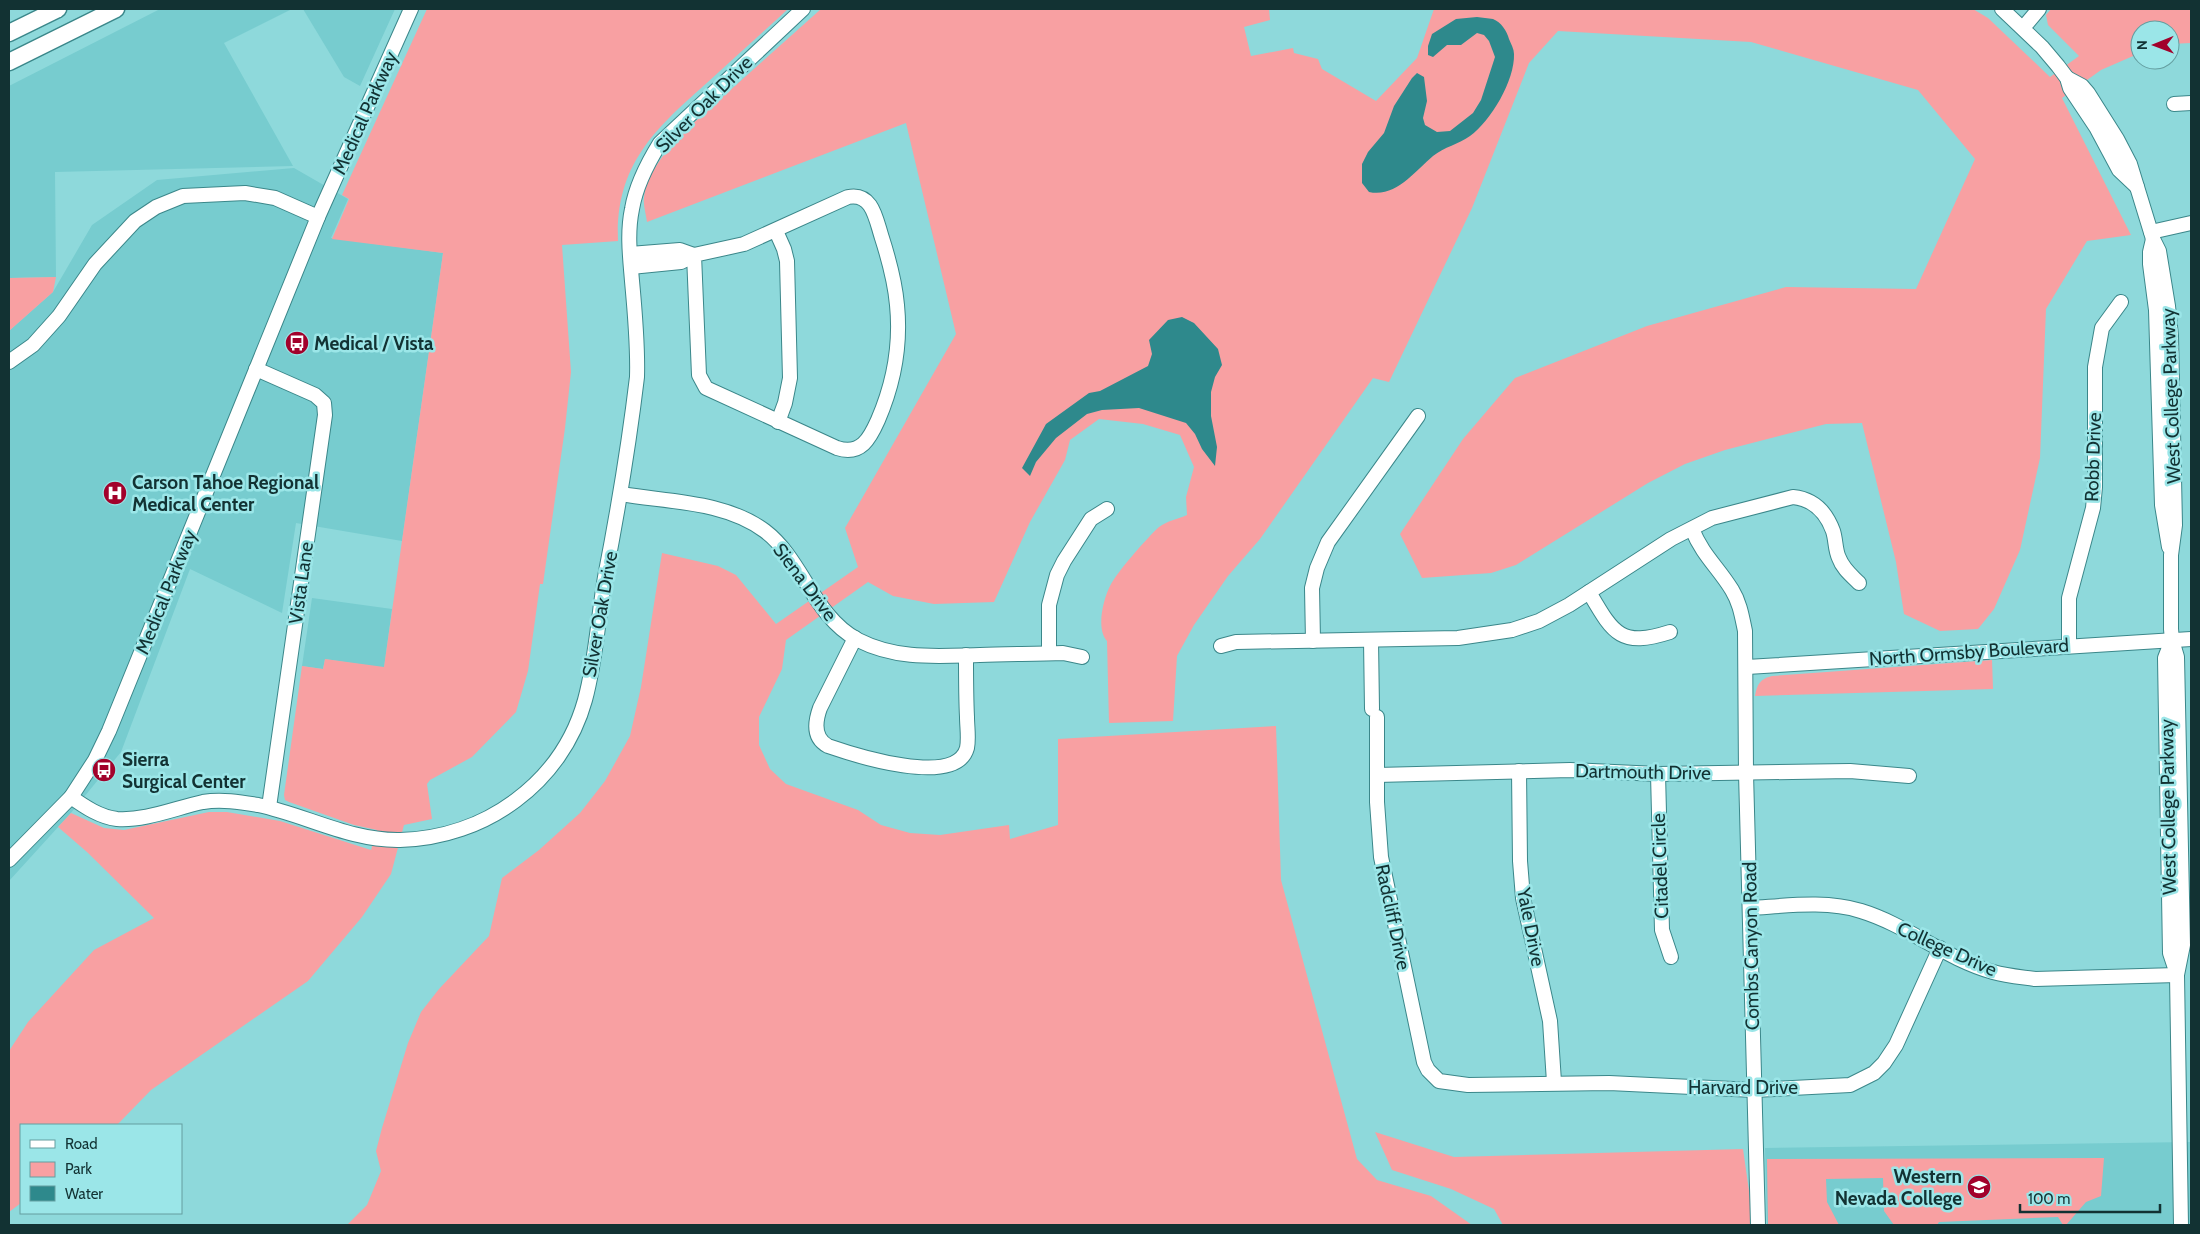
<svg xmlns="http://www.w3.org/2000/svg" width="2200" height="1234" font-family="Cabin,sans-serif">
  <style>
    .built { fill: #77cccf }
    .green { fill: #f8a0a2 }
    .water { fill: #2e898c }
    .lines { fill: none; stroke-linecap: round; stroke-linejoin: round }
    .minor-casing { stroke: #3b878a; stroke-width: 16 }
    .major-casing { stroke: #3b878a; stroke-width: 19 }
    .minor { stroke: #fff; stroke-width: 14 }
    .major { stroke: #fff; stroke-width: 16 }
    .labels { text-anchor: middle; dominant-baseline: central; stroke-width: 5; stroke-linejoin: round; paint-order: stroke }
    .street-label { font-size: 19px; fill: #123233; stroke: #9be6e8 }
    .poi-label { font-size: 19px; font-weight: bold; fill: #123233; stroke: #9be6e8; text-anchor: start }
  </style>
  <rect width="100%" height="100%" fill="#8ed9db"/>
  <g class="built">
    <polygon points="160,9 292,9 224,43 293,166 55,172 56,277 9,278 9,86"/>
    <polygon points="303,9 395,9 360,86 344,77"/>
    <polygon points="294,168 348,199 331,238 443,253 402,541 296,523 282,613 190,569 121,752 70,814 9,881 9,331 53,292 92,225 157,180"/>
    <polygon points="312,598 392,609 384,668 325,659 323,669 302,666"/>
    <polygon points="2191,1142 2191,1225 1767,1225 1765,1148"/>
  </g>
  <g class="green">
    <path d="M427,9H788C762,33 735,57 709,81C656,128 615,164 618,241L562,245L571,372L565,428L543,584H540L528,671L516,712L472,757L430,780L427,784L432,819L404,825L391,874L362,917L308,981L151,1090L117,1125H21V1203L9,1212V1051L28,1022L94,950L154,918L87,852L58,827L71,813L104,828L124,830L209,812H227L280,821L371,850L377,830L354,825L289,802L285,800L284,795L302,666L323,669L325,659L384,667L443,253L332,239L349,199L342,195Z"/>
    <path d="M821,9H1269L1270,20L1244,27L1251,56L1293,48L1294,53L1318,59L1322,69L1376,101L1417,58L1434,9H1973L1988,18L2050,77L2079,56L2048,25L2046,15L2051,9H2191V43L2170,44V30H2140V53L2101,70L2062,98L2131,235L2087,241L2046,309L2040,458L2020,550L1994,609L1978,629L1940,631L1904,614L1896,562L1862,423L1826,424L1725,450L1685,464L1648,483L1516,565L1491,573L1422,578L1400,534L1463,439L1515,378L1647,326L1786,287L1916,289L1975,159L1918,90L1751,42L1558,31L1529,63L1472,208L1389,382L1373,378L1260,539L1228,576L1194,625L1177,656L1173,721L1109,723L1107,641C1096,629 1103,600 1110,586C1117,572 1147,538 1159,527C1167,521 1178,519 1187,515L1186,497L1194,467L1180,435L1143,424L1099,419L1070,440L1065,460L1030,522L994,602L934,604L893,596L868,582L786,640L782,669L759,717V745L770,769L786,784L858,810L881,825L910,833L940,835L1009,825L1010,839L1058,825V739L1276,726L1281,880L1357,1159L1377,1180L1431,1196L1472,1225H347L367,1205L381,1171L376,1151L382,1128L408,1043L421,1012L439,989L489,936L502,878L539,850L580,813L605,781L630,736L641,687L662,553L718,566L736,575L776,624L858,567L845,528L956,334L906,123L647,222C646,214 643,205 644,198C646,175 665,153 679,136Z"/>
    <polygon points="56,277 53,292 9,331 9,278"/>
    <path d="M1992,660L1993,689L1755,696C1757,684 1760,679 1772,676Z"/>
    <polygon points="1375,1132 1454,1157 1743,1149 1750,1198 1751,1225 1503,1225 1494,1209 1451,1189 1392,1170"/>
    <polygon points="2104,1158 2101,1196 2086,1202 2066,1225 2063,1225 2058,1217 1939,1222 1937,1225 1894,1225 1884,1211 1883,1178 1826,1179 1827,1202 1839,1225 1768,1225 1767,1159"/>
  </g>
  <g class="water">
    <path d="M1477,17C1482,18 1488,18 1493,19C1501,22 1507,31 1509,39C1511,44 1514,49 1514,54C1515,80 1491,121 1470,136C1459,144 1444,147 1433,156C1415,171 1396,198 1369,192L1362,183V164L1368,152L1384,133L1394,106L1412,78L1417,73L1424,77L1427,101L1423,118L1425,125L1437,132L1450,131L1473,113L1481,100L1495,57L1489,41L1484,35L1477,33L1461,45H1447L1433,57L1428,55V46L1432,34L1456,19Z"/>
    <polygon points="1182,317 1194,323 1218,349 1222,365 1215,377 1211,392 1211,416 1217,447 1215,466 1202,449 1195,434 1186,423 1139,408 1102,410 1087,414 1056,438 1036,462 1030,476 1022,468 1046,424 1089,393 1100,391 1148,366 1152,354 1149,340 1168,320"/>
  </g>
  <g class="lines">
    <g class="minor-casing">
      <g id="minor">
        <polyline points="2002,9 2042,47 2058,66 2067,78 2070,88 2096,127 2119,170 2137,187"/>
        <polyline points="2023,28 2039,9"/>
        <polyline points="2067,78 2082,86 2088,93 2117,139 2130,164 2153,239 2159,251 2168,306 2171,336 2175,525 2171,555 2171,629 2172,640 2177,657 2183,945 2177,975 2181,1225"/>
        <polyline points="2174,104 2191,103"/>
        <polyline points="776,231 784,249 787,261 790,378 785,403 778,422"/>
        <polyline points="2151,232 2191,223"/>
        <polyline points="2153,239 2150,252 2150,264 2156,310 2162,505 2169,547"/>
        <polyline points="630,254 680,250 694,255"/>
        <path d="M631,267L681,262L694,255L744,244L848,197C873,192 876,220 882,238C889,260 895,282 897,305C901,345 894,383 878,420C870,438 861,456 837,448L706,388L699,375L694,255"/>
        <polyline points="9,362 33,345 59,316 95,264 135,221 156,207 183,196 245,193 275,198 318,217"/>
        <polyline points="256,369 315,395 324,403 325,415 269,807"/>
        <path d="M621,494C668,502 725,501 765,531C803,560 813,616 858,640C897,660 937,656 980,655C1008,654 1036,654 1063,653L1082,657"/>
        <path d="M1692,529C1703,556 1718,567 1732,590C1740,603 1742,617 1745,631L1746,773L1758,1225"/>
        <path d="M1589,592C1613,633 1620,648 1670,632"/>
        <path d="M855,638L820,708C815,722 813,738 828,746C854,755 956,788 967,748C969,738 967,727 967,717C966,697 966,676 966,655"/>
        <polyline points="1371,640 1372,709"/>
        <polyline points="2172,640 2165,658 2170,953 2177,974"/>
        <polyline points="1313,641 1312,588 1317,568 1328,542 1418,416"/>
        <path d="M1221,646L1236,642L1458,638L1512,630L1539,621L1569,605L1671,539L1712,518L1793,497C1813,499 1826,512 1833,531C1836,540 1835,550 1839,558C1843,569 1851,575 1859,583"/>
        <polyline points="2069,646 2069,598 2093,508 2095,487 2095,367 2102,328 2121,302"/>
        <polyline points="1049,653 1049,605 1057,575 1064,561 1091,519 1107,509"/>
        <polyline points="1747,667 2191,639"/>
        <polyline points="1377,717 1377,802 1381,857 1424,1062 1428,1070 1439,1081 1468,1085 1609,1083 1754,1090 1850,1085 1874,1073 1884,1063 1896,1045 1940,948"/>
        <polyline points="1519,771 1520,861 1523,898 1550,1021 1554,1082"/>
        <polyline points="1658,774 1662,930 1671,957"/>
        <polyline points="1377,775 1570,770 1658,774 1850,771 1909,776"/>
        <path d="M71,797C85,807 100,817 117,819C145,821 175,808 203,802C221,799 240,802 258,805C306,815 350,841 400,840C485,838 562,783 585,700C596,660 598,618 605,577C618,510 629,444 637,377C638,345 635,313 632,281C630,257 627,233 632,209C636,185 647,164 660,143L803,9"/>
        <polyline points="9,860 71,797 95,760 109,731 318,217 411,9"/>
        <path d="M1750,908C1785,906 1826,900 1861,911C1907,925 1946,959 1993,972C2007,976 2021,977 2035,979L2177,975"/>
      </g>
    </g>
    <g class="major-casing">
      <g id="major">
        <polyline points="9,33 58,9"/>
        <polyline points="9,62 116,9"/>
      </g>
    </g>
    <use href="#minor" class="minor"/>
    <use href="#major" class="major"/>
  </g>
  <defs>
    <g id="bus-disc" transform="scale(1.25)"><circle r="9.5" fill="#a2012b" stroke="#9be6e8"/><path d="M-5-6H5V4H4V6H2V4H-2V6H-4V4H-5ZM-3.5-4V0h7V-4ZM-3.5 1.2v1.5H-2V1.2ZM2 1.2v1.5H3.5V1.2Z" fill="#fff"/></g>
    <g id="hospital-disc" transform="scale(1.25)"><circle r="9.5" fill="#a2012b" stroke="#9be6e8"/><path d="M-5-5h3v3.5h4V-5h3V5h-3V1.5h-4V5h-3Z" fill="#fff"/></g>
    <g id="university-disc" transform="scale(1.25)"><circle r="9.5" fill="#a2012b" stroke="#9be6e8"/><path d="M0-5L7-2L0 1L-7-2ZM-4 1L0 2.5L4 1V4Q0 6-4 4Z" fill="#fff"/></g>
  </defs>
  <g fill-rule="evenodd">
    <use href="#bus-disc" x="297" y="343"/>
    <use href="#hospital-disc" x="115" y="493"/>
    <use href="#bus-disc" x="104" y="770"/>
    <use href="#university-disc" x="1979" y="1187"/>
  </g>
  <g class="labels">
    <g class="street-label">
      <text transform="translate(704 104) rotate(-45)">Silver Oak Drive</text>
      <text transform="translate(365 113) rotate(-66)">Medical Parkway</text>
      <text transform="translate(2171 396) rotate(-92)">West College Parkway</text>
      <text transform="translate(2093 457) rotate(-88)">Robb Drive</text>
      <text transform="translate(805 582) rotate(53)">Siena Drive</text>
      <text transform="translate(301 583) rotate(-82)">Vista Lane</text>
      <text transform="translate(166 592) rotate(-68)">Medical Parkway</text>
      <text transform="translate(600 614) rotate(-80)">Silver Oak Drive</text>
      <text transform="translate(1969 652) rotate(-4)">North Ormsby Boulevard</text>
      <text transform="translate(1643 772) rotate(1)">Dartmouth Drive</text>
      <text transform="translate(2168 807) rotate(-91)">West College Parkway</text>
      <text transform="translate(1660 866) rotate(-92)">Citadel Circle</text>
      <text transform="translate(1393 917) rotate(78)">Radcliff Drive</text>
      <text transform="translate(1531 927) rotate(79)">Yale Drive</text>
      <text transform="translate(1751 946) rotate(-91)">Combs Canyon Road</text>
      <text transform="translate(1947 949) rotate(24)">College Drive</text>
      <text x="1743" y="1087">Harvard Drive</text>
    </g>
    <g class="poi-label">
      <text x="314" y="343">Medical / Vista</text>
      <text x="132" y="482">Carson Tahoe Regional<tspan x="132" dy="22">Medical Center</tspan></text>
      <text x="122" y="759">Sierra<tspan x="122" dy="22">Surgical Center</tspan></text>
      <text x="1962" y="1176" text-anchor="end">Western<tspan x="1962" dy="22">Nevada College</tspan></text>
    </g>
  </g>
  <rect width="2200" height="1234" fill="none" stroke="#123233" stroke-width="20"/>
  <rect x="20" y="1124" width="162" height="90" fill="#9be6e8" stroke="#649ea0"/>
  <rect x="30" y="1140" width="25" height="8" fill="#ffffff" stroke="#649ea0"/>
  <text x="65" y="1149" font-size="15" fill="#123233">Road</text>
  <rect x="30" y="1162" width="25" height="15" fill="#f8a0a2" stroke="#649ea0"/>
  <text x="65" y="1174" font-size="15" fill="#123233">Park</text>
  <rect x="30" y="1186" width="25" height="15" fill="#2e898c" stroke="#649ea0"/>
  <text x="65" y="1199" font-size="15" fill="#123233">Water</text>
  <g transform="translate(2155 45) rotate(269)"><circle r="24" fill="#9be6e8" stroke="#649ea0"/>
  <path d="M0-4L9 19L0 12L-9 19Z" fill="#a2012b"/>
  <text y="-8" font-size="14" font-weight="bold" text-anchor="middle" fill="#123233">N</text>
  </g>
  <path d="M2020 1204v8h140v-8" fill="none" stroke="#123233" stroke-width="2.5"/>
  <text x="2028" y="1204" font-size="15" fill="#123233" stroke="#9be6e8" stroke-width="4" paint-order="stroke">100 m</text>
</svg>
